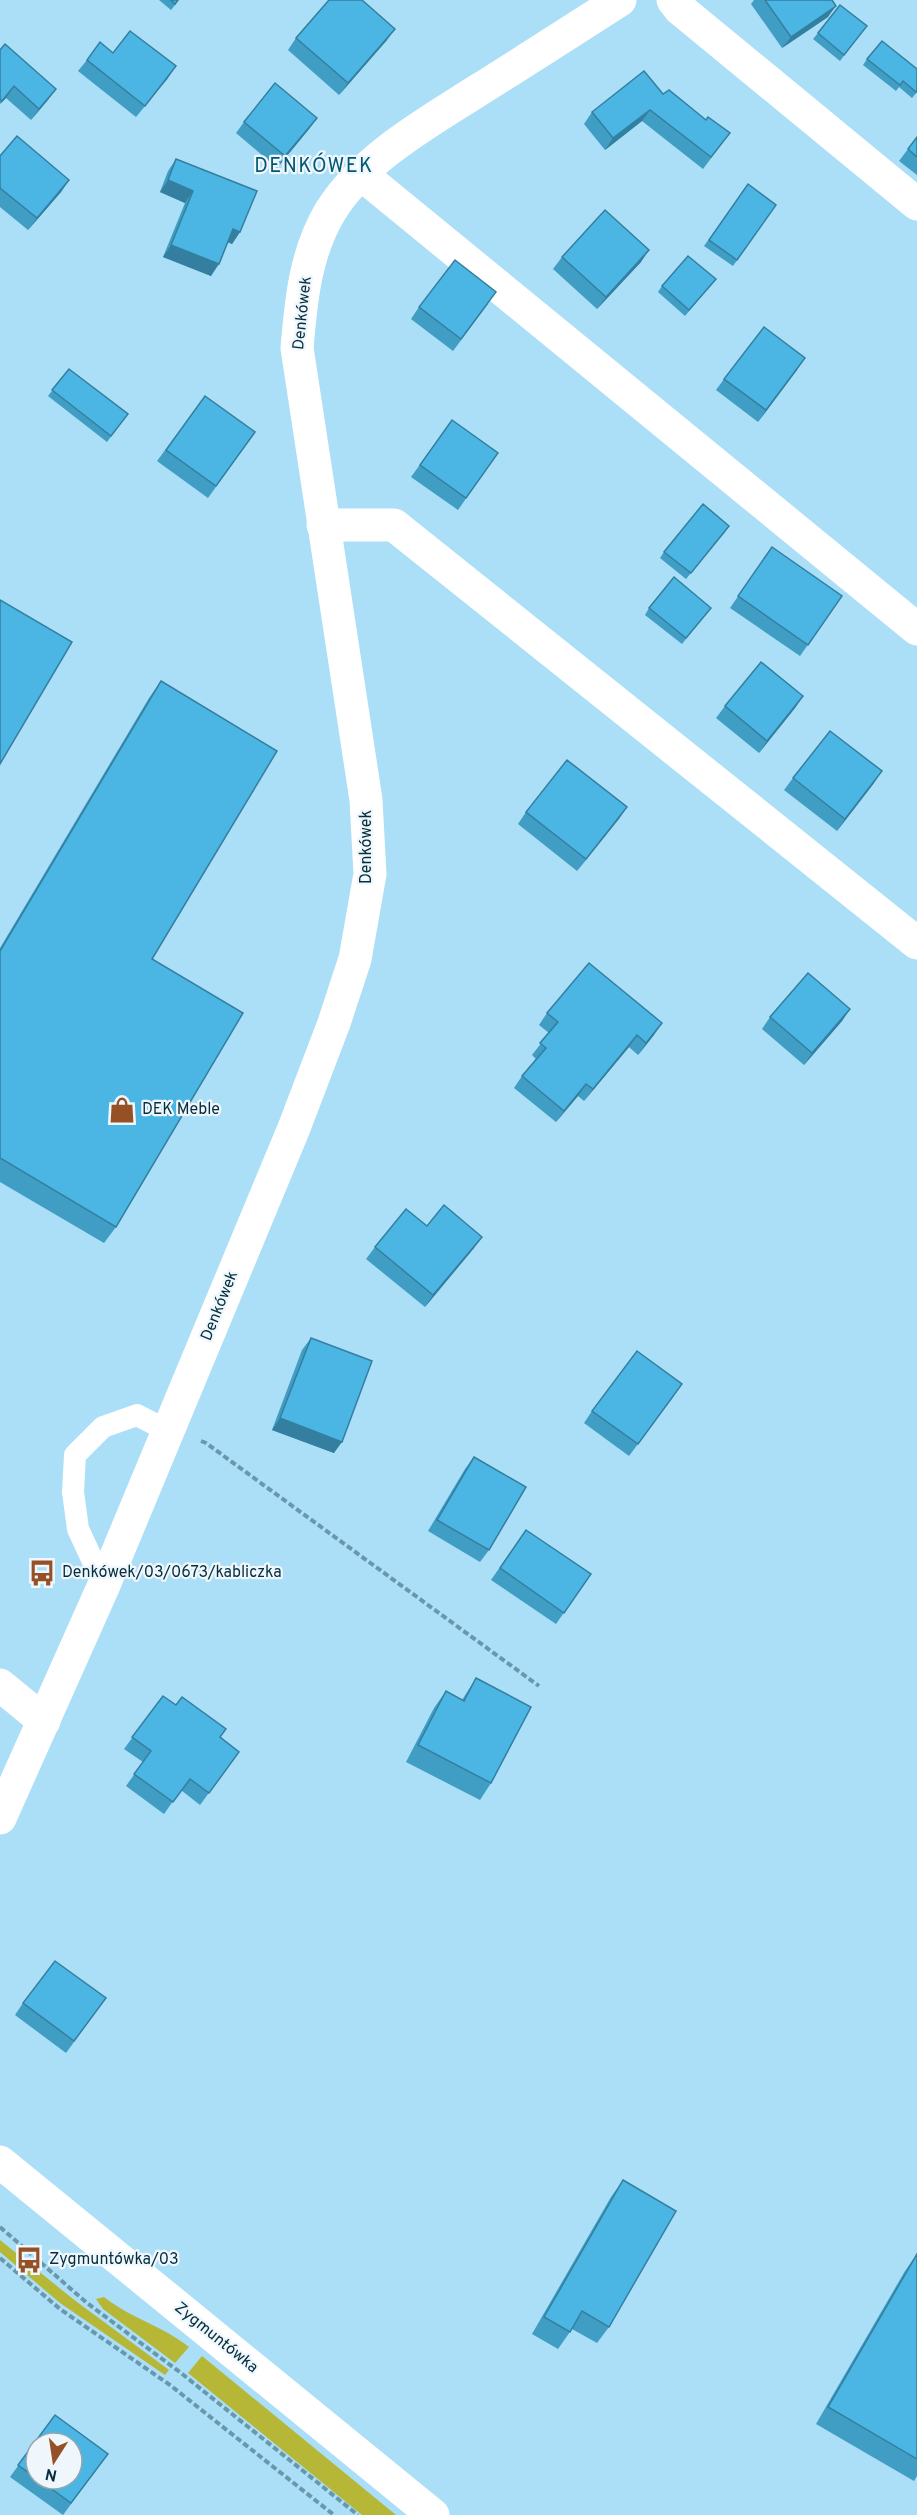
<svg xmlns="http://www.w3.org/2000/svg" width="917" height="2515" font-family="Overpass,sans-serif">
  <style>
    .green { fill: #b6b736 }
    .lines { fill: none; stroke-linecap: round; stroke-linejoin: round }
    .path { stroke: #6998ad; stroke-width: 4; stroke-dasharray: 6 3; stroke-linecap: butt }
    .lane { stroke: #fff; stroke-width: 22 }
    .street { stroke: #fff; stroke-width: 33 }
    .secondary { stroke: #fff; stroke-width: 33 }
    .wall { fill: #409dc4; fill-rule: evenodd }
    .shaded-wall { fill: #347fa0 }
    .building { fill: #4bb6e4; stroke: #347fa0; stroke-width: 1.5 }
    .labels { text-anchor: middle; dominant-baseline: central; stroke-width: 4.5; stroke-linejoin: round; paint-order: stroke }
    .street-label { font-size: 16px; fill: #052e3e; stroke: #eff7fc }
    .poi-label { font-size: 16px; fill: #052e3e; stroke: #eff7fc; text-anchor: start }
    .quarter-label { font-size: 20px; letter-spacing: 1.5px; fill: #025773; stroke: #eff7fc }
  </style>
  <rect width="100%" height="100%" fill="#abdef7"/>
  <g class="green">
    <polygon points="0,2240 73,2299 169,2370 165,2375 60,2303 0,2252"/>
    <path d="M104,2297C130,2318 163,2326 189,2347L175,2363L103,2309L96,2299Z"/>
    <polygon points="202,2356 396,2515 362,2515 188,2373"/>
  </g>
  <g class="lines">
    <g class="path">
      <polyline points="201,1441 206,1443 539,1686"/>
      <polyline points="0,2227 87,2303 181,2373 358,2515"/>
      <polyline points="0,2258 60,2309 170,2385 334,2515"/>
    </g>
    <polyline class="lane" points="104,1585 78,1529 73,1492 75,1455 103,1427 137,1415 168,1431"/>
    <g class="street">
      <polyline points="673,0 680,9 917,204"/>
      <polyline points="361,174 917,629"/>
      <polyline points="323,525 394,525 917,943"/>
      <polyline points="0,1685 44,1721"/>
      <path d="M0,1818L104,1585L294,1128L334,1023L355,959L370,874L366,800L297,348C301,301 305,254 330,212C362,159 427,123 477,91C525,61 573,30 620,0"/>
    </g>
    <polyline class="secondary" points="0,2162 433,2515"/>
  </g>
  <g class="wall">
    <polygon points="159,0 179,0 171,10"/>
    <polygon points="754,0 832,0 828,17 782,48 751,4"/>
    <polygon points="862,32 840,61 813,39 818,33"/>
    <polygon points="296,38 387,40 339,95 288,50"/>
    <polygon points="0,50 56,89 47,101 31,120 6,98 0,104"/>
    <polygon points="113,53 168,78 136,117 78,71 87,60"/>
    <polygon points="867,59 917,69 917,92 912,98 899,87 896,91 863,65"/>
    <polygon points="663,94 721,145 703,169 642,121 605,150 584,124 592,112"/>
    <polygon points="317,118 309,129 277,168 236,133 244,122"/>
    <polygon points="917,137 917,175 899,161"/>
    <polygon points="0,156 69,180 61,192 28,230 0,207"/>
    <polygon points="176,159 240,232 232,244 228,242 211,276 163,257 185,203 160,192 168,171"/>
    <polygon points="748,184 776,205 733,266 704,246"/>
    <polygon points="562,257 641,262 597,309 553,269"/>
    <polygon points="716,279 685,316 658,292 662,286"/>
    <polygon points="488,304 453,351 411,319 419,307"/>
    <polygon points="69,369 128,414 107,442 48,396"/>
    <polygon points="797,370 758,422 716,390 724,379"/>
    <polygon points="205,396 255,432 208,498 157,461"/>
    <polygon points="452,420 498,453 458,510 411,477"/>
    <polygon points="725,532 686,579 660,558 664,552"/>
    <polygon points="772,547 842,596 800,656 730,608"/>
    <polygon points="649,608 706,614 682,644 645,615"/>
    <polygon points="161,681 152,959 116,1227 104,1243 0,1182 0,948 149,698"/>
    <polygon points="803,696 795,708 759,753 716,718 725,706"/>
    <polygon points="793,778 874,783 837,831 784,790"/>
    <polygon points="627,807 577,871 518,824 526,812"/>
    <polygon points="850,1009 842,1021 804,1065 762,1029 770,1017"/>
    <polygon points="547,1013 654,1035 638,1055 629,1047 584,1101 578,1096 556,1122 514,1088 522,1076 536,1059 532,1055 549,1033 539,1025"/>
    <polygon points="427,1226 474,1248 425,1307 366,1259 375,1247"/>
    <polygon points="311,1338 334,1453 272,1430 302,1350"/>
    <polygon points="674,1396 629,1456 584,1423 592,1411"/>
    <polygon points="474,1457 489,1550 480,1562 428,1531 465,1469"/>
    <polygon points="526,1530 591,1574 556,1624 491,1580"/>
    <polygon points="476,1678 491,1783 480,1800 406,1762 434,1708 446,1691 462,1700"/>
    <polygon points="163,1696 239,1752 200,1805 181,1790 164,1814 126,1786 143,1762 124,1749"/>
    <polygon points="106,1998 66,2053 15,2015 23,2003"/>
    <polygon points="623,2180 609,2327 597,2343 572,2329 558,2349 532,2334 611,2197"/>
    <polygon points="917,2254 917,2476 914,2481 816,2424 905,2271"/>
    <path d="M55,2415L108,2454L63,2515L10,2477ZM36,2443L72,2479H36Z"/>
  </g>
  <g class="shaded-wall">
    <polygon points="836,6 828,17 782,48 791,37"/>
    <polygon points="395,29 387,40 339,95 348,83"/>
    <polygon points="176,66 168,78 136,117 145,106"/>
    <polygon points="14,86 6,98 0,104 2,101"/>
    <polygon points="56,89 47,101 31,120 39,109"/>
    <polygon points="650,110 642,121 605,150 613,138"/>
    <polygon points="317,118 309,129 277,168 285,156"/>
    <polygon points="69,180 61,192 28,230 37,218"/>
    <polygon points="168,180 193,191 185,203 160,192"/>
    <polygon points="233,229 240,232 232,244 225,241"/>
    <polygon points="171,245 219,264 211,276 163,257"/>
    <polygon points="649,250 641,262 597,309 606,297"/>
    <polygon points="805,358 797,370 758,422 766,410"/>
    <polygon points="803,696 795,708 759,753 767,741"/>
    <polygon points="882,771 874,783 837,831 845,819"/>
    <polygon points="627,807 619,819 577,871 586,859"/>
    <polygon points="850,1009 842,1021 804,1065 812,1053"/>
    <polygon points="662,1023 654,1035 638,1055 646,1043"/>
    <polygon points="637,1035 629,1047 584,1101 593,1089"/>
    <polygon points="586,1084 578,1096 556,1122 564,1111"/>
    <polygon points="482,1237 474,1248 425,1307 433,1295"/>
    <polygon points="280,1418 342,1442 334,1453 272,1430"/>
  </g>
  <g class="building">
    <polygon points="171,0 178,0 175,4"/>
    <polygon points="329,0 362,0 395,29 348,83 296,38"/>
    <polygon points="765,0 832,0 836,6 791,37"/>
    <polygon points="840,5 867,26 844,55 818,33"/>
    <polygon points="130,31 176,66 145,106 87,60 100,42 113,53"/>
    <polygon points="882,41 917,69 917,91 916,92 903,81 900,85 867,59"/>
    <polygon points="5,44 56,89 39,109 14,86 2,101 0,99 0,50"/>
    <polygon points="644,71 663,94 669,90 706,120 708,117 730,133 711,157 650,110 613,138 592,112"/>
    <polygon points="275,83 317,118 285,156 244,122"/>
    <polygon points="17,136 69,180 37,218 0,188 0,156"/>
    <polygon points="917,137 917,157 908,149"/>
    <polygon points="176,159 257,191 240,232 233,229 219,264 171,245 193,191 168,180"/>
    <polygon points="748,184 776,205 737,260 709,240"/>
    <polygon points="605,210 649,250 606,297 562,257"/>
    <polygon points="688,256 716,279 689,310 662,286"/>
    <polygon points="455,260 496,292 461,339 419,307"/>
    <polygon points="764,327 805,358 766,410 724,379"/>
    <polygon points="69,369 128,414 111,436 52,390"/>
    <polygon points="205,396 255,432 216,486 166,450"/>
    <polygon points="452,420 498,453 466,498 420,465"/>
    <polygon points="703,504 729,526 691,573 664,552"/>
    <polygon points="772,547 842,596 808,645 738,596"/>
    <polygon points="674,577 711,608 686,638 649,608"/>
    <polygon points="0,600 72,642 0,764"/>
    <polygon points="761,662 803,696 767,741 725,706"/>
    <polygon points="161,681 277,751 152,959 243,1013 116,1227 0,1158 0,951"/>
    <polygon points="830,731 882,771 845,819 793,778"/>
    <polygon points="567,760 627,807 586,859 526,812"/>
    <polygon points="589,963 662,1023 646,1043 637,1035 593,1089 586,1084 564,1111 522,1076 546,1048 540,1043 558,1022 547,1013"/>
    <polygon points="808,973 850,1009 812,1053 770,1017"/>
    <polygon points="444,1205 482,1237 433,1295 375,1247 406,1209 427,1226"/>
    <polygon points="311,1338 372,1361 342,1442 280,1418"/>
    <polygon points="637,1351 682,1384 638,1444 592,1411"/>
    <polygon points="474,1457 526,1487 489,1550 437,1520"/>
    <polygon points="526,1530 591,1574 564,1613 500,1568"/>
    <polygon points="476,1678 531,1707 491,1783 418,1745 446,1691 464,1701"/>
    <polygon points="163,1696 176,1705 182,1697 226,1729 220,1737 239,1752 209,1793 190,1779 173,1802 134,1774 151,1751 132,1737"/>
    <polygon points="55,1961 106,1998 74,2041 23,2003"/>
    <polygon points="623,2180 676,2211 609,2327 582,2311 570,2332 544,2317"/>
    <polygon points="917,2254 917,2459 828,2407"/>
    <polygon points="55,2415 108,2454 71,2503 38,2479 72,2479 72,2443 36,2443 36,2478 18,2465"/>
  </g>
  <defs>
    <g id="shop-bare" transform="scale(2.07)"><path d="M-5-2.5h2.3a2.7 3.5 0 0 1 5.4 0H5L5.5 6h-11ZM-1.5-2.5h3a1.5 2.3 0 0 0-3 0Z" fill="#955025" stroke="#eff7fc" stroke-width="2.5" paint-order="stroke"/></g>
    <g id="bus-bare" transform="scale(2.07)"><path d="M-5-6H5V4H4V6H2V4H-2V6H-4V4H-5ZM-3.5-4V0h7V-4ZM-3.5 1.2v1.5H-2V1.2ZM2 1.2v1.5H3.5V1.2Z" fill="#955025" stroke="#eff7fc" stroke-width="2.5" paint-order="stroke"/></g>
  </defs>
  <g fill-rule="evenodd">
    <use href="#shop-bare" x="122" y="1110"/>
    <use href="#bus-bare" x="42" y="1573"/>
    <use href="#bus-bare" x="29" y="2260"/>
  </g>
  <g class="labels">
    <g class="street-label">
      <text transform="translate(303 313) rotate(-84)">Denkówek</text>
      <text transform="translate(367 847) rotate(-90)">Denkówek</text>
      <text transform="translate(220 1306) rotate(-68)">Denkówek</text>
      <text transform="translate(216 2338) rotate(39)">Zygmuntówka</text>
    </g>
    <g class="poi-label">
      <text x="142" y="1110">DEK Meble</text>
      <text x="62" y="1573">Denkówek/03/0673/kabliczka</text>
      <text x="49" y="2260">Zygmuntówka/03</text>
    </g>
    <g class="quarter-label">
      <text x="314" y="167">DENKÓWEK</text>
    </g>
  </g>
  <g transform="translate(54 2461) rotate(192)"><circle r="28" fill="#eff7fc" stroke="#91a7b0" stroke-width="1.5"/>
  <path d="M0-4.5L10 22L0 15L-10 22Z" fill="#955025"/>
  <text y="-9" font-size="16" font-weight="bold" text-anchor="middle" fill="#052e3e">N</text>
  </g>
</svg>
